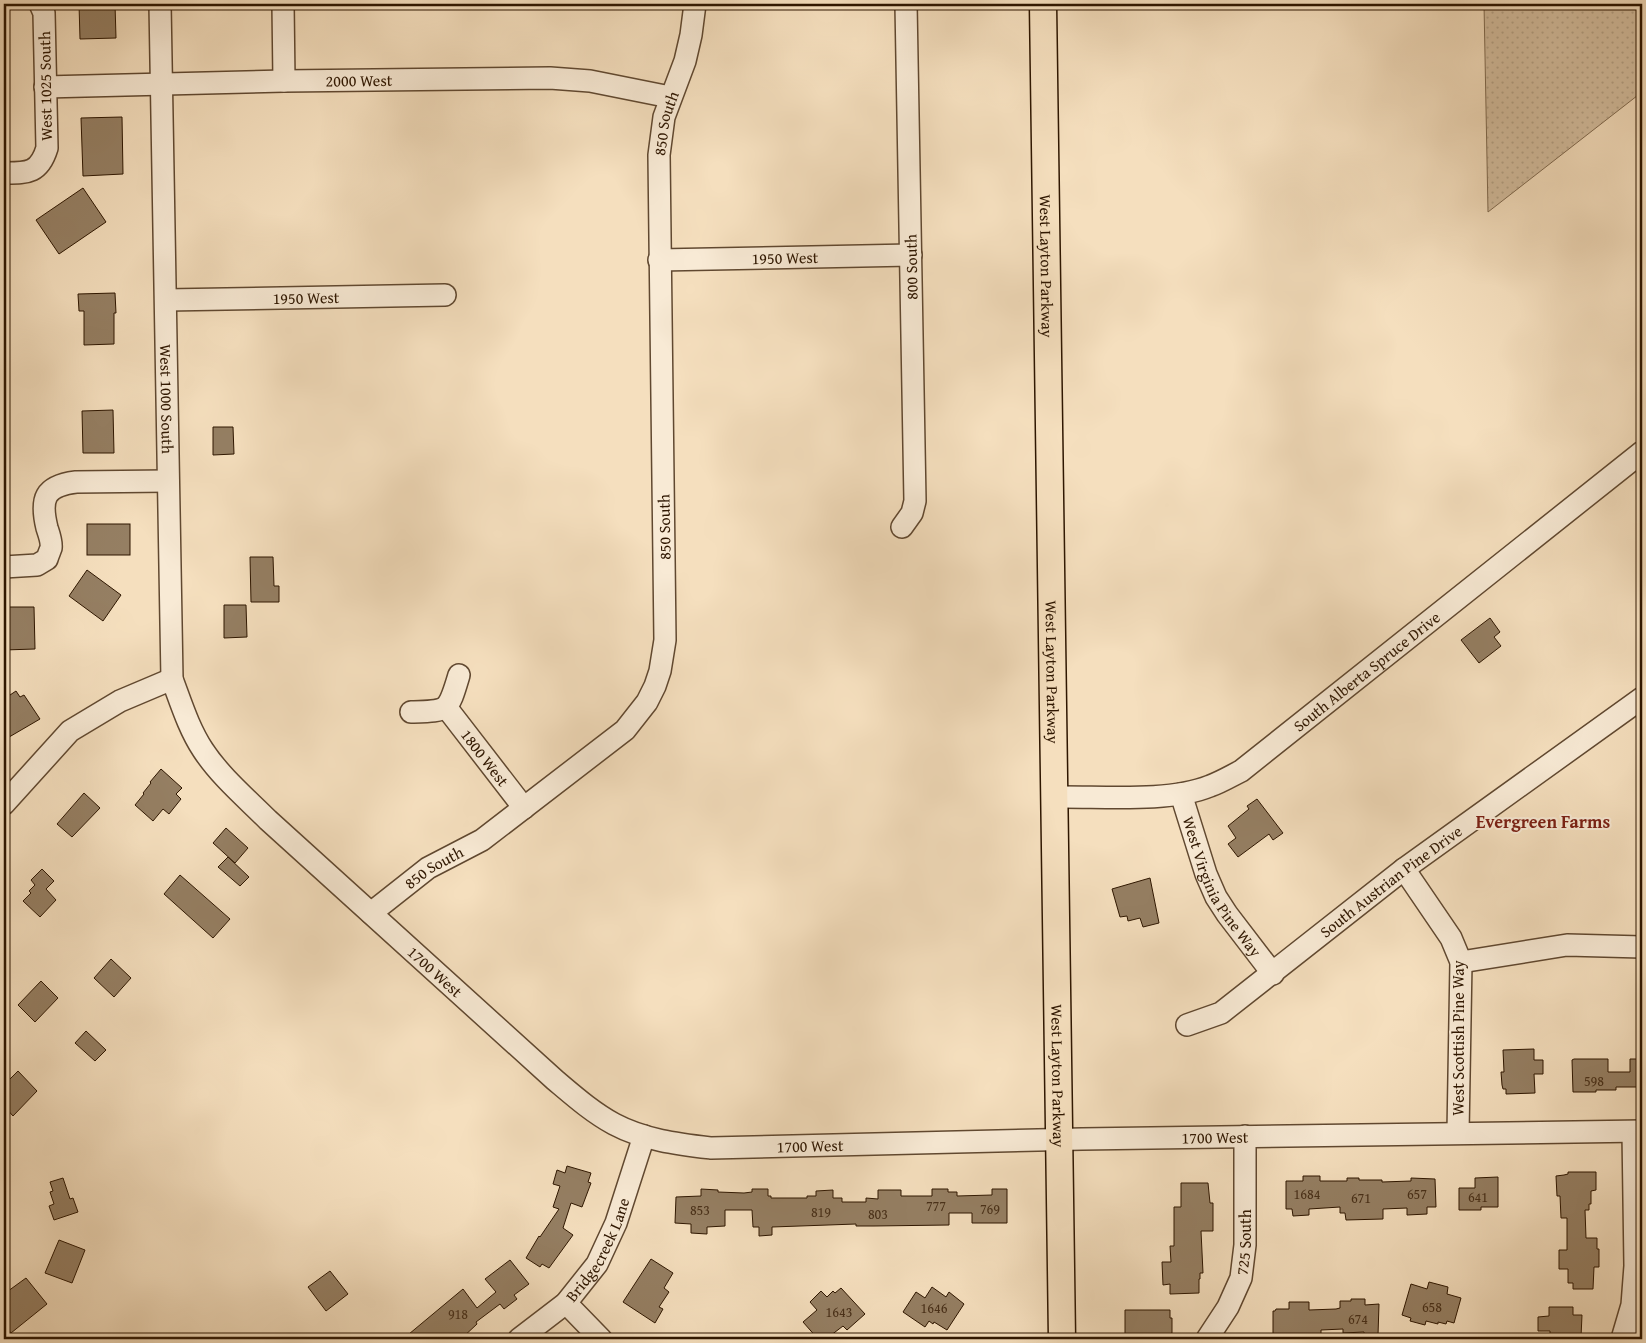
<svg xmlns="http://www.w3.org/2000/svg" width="1646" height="1343" font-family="'Gentium Book Plus',serif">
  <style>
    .green { fill: url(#green-dots); stroke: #806a4f }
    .building { fill: #957f63; stroke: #2e1600 }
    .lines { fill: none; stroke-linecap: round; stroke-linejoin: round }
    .minor-casing { stroke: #604830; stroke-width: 24 }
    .major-casing { stroke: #2e1600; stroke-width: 29 }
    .minor { stroke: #f8ead5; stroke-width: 21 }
    .major { stroke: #f5dfbe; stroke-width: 26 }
    .labels { text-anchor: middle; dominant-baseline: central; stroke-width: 4; stroke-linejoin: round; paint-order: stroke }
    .number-label { font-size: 14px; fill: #483019 }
    .street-label { font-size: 16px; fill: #2e1600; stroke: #f8ead5 }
    .neighbourhood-label { font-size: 18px; font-weight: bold; fill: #7a1f14; stroke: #f8ead5 }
  </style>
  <defs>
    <pattern id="green-dots" width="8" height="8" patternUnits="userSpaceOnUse" patternTransform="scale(1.25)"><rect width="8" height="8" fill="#d3bd9e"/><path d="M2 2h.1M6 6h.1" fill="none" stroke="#b5a286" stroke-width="1.8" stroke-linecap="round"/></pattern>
  </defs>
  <rect width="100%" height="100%" fill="#f5dfbe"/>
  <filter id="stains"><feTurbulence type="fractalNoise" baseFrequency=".004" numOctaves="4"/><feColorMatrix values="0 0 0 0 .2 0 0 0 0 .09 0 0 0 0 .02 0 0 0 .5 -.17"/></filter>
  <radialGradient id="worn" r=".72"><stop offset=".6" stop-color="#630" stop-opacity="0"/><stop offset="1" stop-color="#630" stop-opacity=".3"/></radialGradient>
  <polygon class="green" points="1484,4 1642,4 1642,92 1488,212"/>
  <g class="building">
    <polygon points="79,4 115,4 116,38 80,39"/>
    <polygon points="122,117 123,174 83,176 81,118"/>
    <polygon points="83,188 106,222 59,254 36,220"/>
    <polygon points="115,293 116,313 114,313 114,344 84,345 84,311 79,311 78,294"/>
    <polygon points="113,410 114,453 83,453 82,411"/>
    <polygon points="213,427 233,427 234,454 213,455"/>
    <rect x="87" y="524" width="43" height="31"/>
    <polygon points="250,557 273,557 274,586 279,586 279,602 251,602"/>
    <polygon points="87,570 121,595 103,621 69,596"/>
    <polygon points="224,605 246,605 247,637 224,638"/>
    <polygon points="4,607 34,607 35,649 4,650"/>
    <polygon points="1490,618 1500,632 1494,637 1501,646 1479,663 1461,640"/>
    <polygon points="16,691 20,697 24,695 40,719 4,740 4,699"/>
    <polygon points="161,769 182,788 176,794 181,799 169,814 163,809 153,821 135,805 144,794 143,793 151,783 150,782"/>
    <polygon points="84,793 100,808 72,837 57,824"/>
    <polygon points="1257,799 1283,833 1273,840 1269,834 1238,857 1228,844 1236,838 1228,826 1249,809 1247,806"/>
    <polygon points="226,828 248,848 235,863 213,843"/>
    <polygon points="228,857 249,877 240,886 218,867"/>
    <polygon points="42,869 54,881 46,889 56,900 40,917 23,901 31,893 29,891 35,885 31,880"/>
    <polygon points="180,875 230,919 213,938 164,894"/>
    <polygon points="1150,878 1159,923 1143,927 1140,918 1128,921 1127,916 1120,917 1112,889"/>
    <polygon points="111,959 131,978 114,997 94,978"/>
    <polygon points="41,981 58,998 35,1022 18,1005"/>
    <polygon points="86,1031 106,1050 95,1061 75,1043"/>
    <polygon points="1534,1049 1534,1060 1543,1060 1543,1074 1534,1074 1535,1093 1506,1094 1506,1089 1503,1089 1502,1085 1501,1072 1504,1072 1503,1050"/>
    <polygon points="1574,1059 1608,1059 1608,1072 1630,1072 1630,1059 1642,1059 1642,1087 1616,1087 1616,1090 1596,1090 1596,1092 1573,1092 1572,1060"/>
    <polygon points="18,1071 37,1091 13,1116 4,1106 4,1085"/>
    <polygon points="567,1166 591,1173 588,1182 591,1183 582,1207 571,1203 563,1228 573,1235 549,1268 542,1264 540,1267 526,1258 539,1236 540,1237 559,1209 553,1207 560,1186 553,1184 557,1170 565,1173"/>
    <polygon points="1568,1172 1596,1172 1596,1190 1591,1191 1591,1204 1589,1204 1589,1210 1585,1210 1586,1238 1597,1238 1597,1249 1599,1249 1599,1267 1594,1267 1593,1289 1573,1289 1573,1283 1568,1283 1568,1269 1559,1269 1559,1250 1567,1250 1567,1218 1561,1218 1560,1196 1557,1196 1556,1176 1564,1175 1568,1174"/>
    <polygon points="1303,1176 1320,1176 1320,1181 1347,1181 1347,1178 1359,1178 1359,1180 1382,1180 1382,1182 1411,1181 1411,1178 1435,1179 1436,1207 1427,1207 1427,1214 1407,1215 1407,1208 1383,1209 1383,1219 1346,1220 1345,1213 1340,1213 1340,1207 1309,1209 1309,1215 1293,1216 1292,1209 1286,1209 1286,1181 1303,1181"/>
    <polygon points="1498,1177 1498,1207 1481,1207 1481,1210 1459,1210 1459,1188 1475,1188 1475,1178"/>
    <polygon points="63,1178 70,1199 73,1198 78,1212 54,1220 49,1206 54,1204 50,1192 53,1191 50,1182"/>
    <polygon points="1181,1183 1208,1183 1210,1203 1213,1203 1213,1231 1201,1231 1203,1273 1200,1273 1200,1279 1199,1279 1199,1293 1170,1294 1170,1284 1163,1285 1162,1262 1171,1262 1170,1246 1174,1246 1174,1207 1181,1207"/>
    <polygon points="701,1189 718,1190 718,1192 744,1193 752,1192 752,1189 768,1189 768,1196 771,1196 771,1198 807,1198 807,1196 816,1196 816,1191 833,1190 833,1198 842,1198 842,1202 866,1202 866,1198 878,1199 878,1190 901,1190 901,1196 932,1196 932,1189 948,1189 948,1192 957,1192 957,1196 992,1195 992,1189 1007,1189 1007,1223 972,1223 972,1213 949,1213 949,1225 874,1226 856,1226 856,1224 772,1227 772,1235 759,1236 759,1227 753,1227 752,1210 725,1210 725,1226 707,1227 707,1234 691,1233 691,1224 675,1223 676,1197 701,1196"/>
    <polygon points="59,1240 85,1250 72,1283 45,1273"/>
    <polygon points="651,1259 673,1273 664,1288 669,1292 659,1307 663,1309 655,1323 623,1302"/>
    <polygon points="510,1260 529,1284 514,1295 517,1299 504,1309 500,1304 476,1322 477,1324 461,1339 403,1339 463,1289 477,1308 496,1292 485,1279"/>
    <polygon points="330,1271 348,1294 326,1311 308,1287"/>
    <polygon points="26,1278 47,1304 11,1333 4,1324 4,1305 9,1301 4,1294"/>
    <polygon points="1429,1282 1448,1287 1447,1294 1461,1298 1454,1323 1447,1321 1446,1324 1438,1322 1438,1324 1426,1321 1425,1325 1410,1321 1411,1318 1402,1315 1411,1284 1427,1289"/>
    <polygon points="932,1287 946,1297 949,1292 964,1304 947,1330 934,1322 933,1324 929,1321 925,1327 903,1312 916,1292 925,1298"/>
    <polygon points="841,1288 865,1314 847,1330 843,1326 826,1339 818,1339 803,1322 817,1310 810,1302 821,1291 827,1297 833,1291 835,1293"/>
    <polygon points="1351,1299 1365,1299 1365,1305 1379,1304 1378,1335 1364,1335 1364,1332 1343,1333 1343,1329 1321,1330 1321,1339 1273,1337 1273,1311 1275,1311 1276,1309 1289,1309 1289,1302 1309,1302 1309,1310 1336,1309 1340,1308 1340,1301 1351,1301"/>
    <polygon points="1549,1307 1573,1307 1573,1315 1582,1315 1581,1337 1578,1337 1578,1339 1550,1339 1550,1331 1538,1331 1538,1317 1549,1316"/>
    <polygon points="1125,1310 1170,1310 1170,1318 1172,1318 1172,1333 1169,1334 1169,1339 1125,1339"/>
  </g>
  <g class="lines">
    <g class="minor-casing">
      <g id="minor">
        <path id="s1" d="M160,4L172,679C181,703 189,729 203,750C220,776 246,798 268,820L555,1080C574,1096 592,1112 614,1124C644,1140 678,1144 711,1148L1082,1139L1642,1131"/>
        <polyline points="283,4 284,81"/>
        <path id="s2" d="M45,87L284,81L550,78L590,81L670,97"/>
        <path d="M4,173C27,173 39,174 47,148L44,13L40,4"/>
        <path id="s3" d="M659,260L911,255"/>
        <path id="s4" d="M166,300L445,295"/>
        <polyline points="902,527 912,513 915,501 906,4"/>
        <path d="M4,567L37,565L47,559C48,555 50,551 51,548C52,542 49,534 47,528C40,499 44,486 76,482L168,481"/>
        <path id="s5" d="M446,707L524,808"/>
        <path d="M411,712C449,711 448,712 459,675"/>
        <path id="s6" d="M1181,794L1206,874L1216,897L1227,914L1273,974"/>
        <path id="s7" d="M1054,797C1100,796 1168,803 1210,786C1221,782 1231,776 1241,771L1642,452"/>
        <polyline points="4,804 70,731 120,701 172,679"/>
        <polyline points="1404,869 1451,938 1461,962 1458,1133"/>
        <path id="s8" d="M371,913L428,868L482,840L625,730L647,702L655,686L660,671L665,640L659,155L664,117L685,61L691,35L695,4"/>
        <polyline points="1461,962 1567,945 1642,947"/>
        <path id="s9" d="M1187,1025L1221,1013L1404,869L1642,698"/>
        <polyline points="566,1303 601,1339"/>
        <polyline points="1624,1334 1642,1339"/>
        <path id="s10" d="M519,1339L566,1303L597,1264L616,1223L644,1136"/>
        <path id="s11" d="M1207,1339L1228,1307L1241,1278L1245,1245V1136"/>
        <polyline points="1622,1339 1632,1305 1635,1266 1633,1132"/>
      </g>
    </g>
    <g class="major-casing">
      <g id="major">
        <path id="s12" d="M1043,4L1062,1339"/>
      </g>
    </g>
    <use href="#minor" class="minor"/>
    <use href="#major" class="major"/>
  </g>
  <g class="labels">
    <g class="number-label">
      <text x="1594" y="1081">598</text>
      <text x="1307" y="1194">1684</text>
      <text x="1417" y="1194">657</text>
      <text x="1478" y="1197">641</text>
      <text x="1361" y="1198">671</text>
      <text x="936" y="1206">777</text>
      <text x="990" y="1209">769</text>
      <text x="700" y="1210">853</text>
      <text x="821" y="1212">819</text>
      <text x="878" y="1214">803</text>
      <text x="1432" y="1307">658</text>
      <text x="934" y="1308">1646</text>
      <text x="839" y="1312">1643</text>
      <text x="458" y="1314">918</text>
      <text x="1358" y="1319">674</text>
    </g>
    <g class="street-label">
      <text stroke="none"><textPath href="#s2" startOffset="314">2000 West</textPath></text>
      <text transform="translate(45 86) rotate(-91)">West 1025 South</text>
      <text stroke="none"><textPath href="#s8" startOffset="932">850 South</textPath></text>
      <text stroke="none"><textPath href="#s3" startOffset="126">1950 West</textPath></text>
      <text transform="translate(911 267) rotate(-91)">800 South</text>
      <text stroke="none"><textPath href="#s12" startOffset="262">West Layton Parkway</textPath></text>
      <text stroke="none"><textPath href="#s4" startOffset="140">1950 West</textPath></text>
      <text stroke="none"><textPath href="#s1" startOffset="395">West 1000 South</textPath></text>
      <text transform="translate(664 527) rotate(-91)">850 South</text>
      <text stroke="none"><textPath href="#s7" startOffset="352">South Alberta Spruce Drive</textPath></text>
      <text stroke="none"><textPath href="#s12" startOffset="668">West Layton Parkway</textPath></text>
      <text stroke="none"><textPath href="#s5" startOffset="64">1800 West</textPath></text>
      <text stroke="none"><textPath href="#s8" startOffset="78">850 South</textPath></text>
      <text stroke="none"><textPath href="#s9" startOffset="251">South Austrian Pine Drive</textPath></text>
      <text stroke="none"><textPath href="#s6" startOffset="102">West Virginia Pine Way</textPath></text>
      <text stroke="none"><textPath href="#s1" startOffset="1074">1700 West</textPath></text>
      <text transform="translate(1458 1038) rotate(-90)">West Scottish Pine Way</text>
      <text stroke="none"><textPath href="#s12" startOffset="1072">West Layton Parkway</textPath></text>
      <text stroke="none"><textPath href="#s1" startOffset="1914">1700 West</textPath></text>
      <text stroke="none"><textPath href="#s1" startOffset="1509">1700 West</textPath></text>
      <text stroke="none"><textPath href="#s11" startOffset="106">725 South</textPath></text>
      <text stroke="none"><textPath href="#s10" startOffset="122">Bridgecreek Lane</textPath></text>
    </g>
    <g class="neighbourhood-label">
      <text x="1543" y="821">Evergreen Farms</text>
    </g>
  </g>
  <rect width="1646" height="1343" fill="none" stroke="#f5dfbe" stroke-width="20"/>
  <rect x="5" y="5" width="1636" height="1333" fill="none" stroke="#2e1600" stroke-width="2.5"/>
  <rect x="10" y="10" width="1626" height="1323" fill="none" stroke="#2e1600"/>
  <rect width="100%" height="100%" filter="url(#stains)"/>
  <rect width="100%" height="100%" fill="url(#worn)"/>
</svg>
